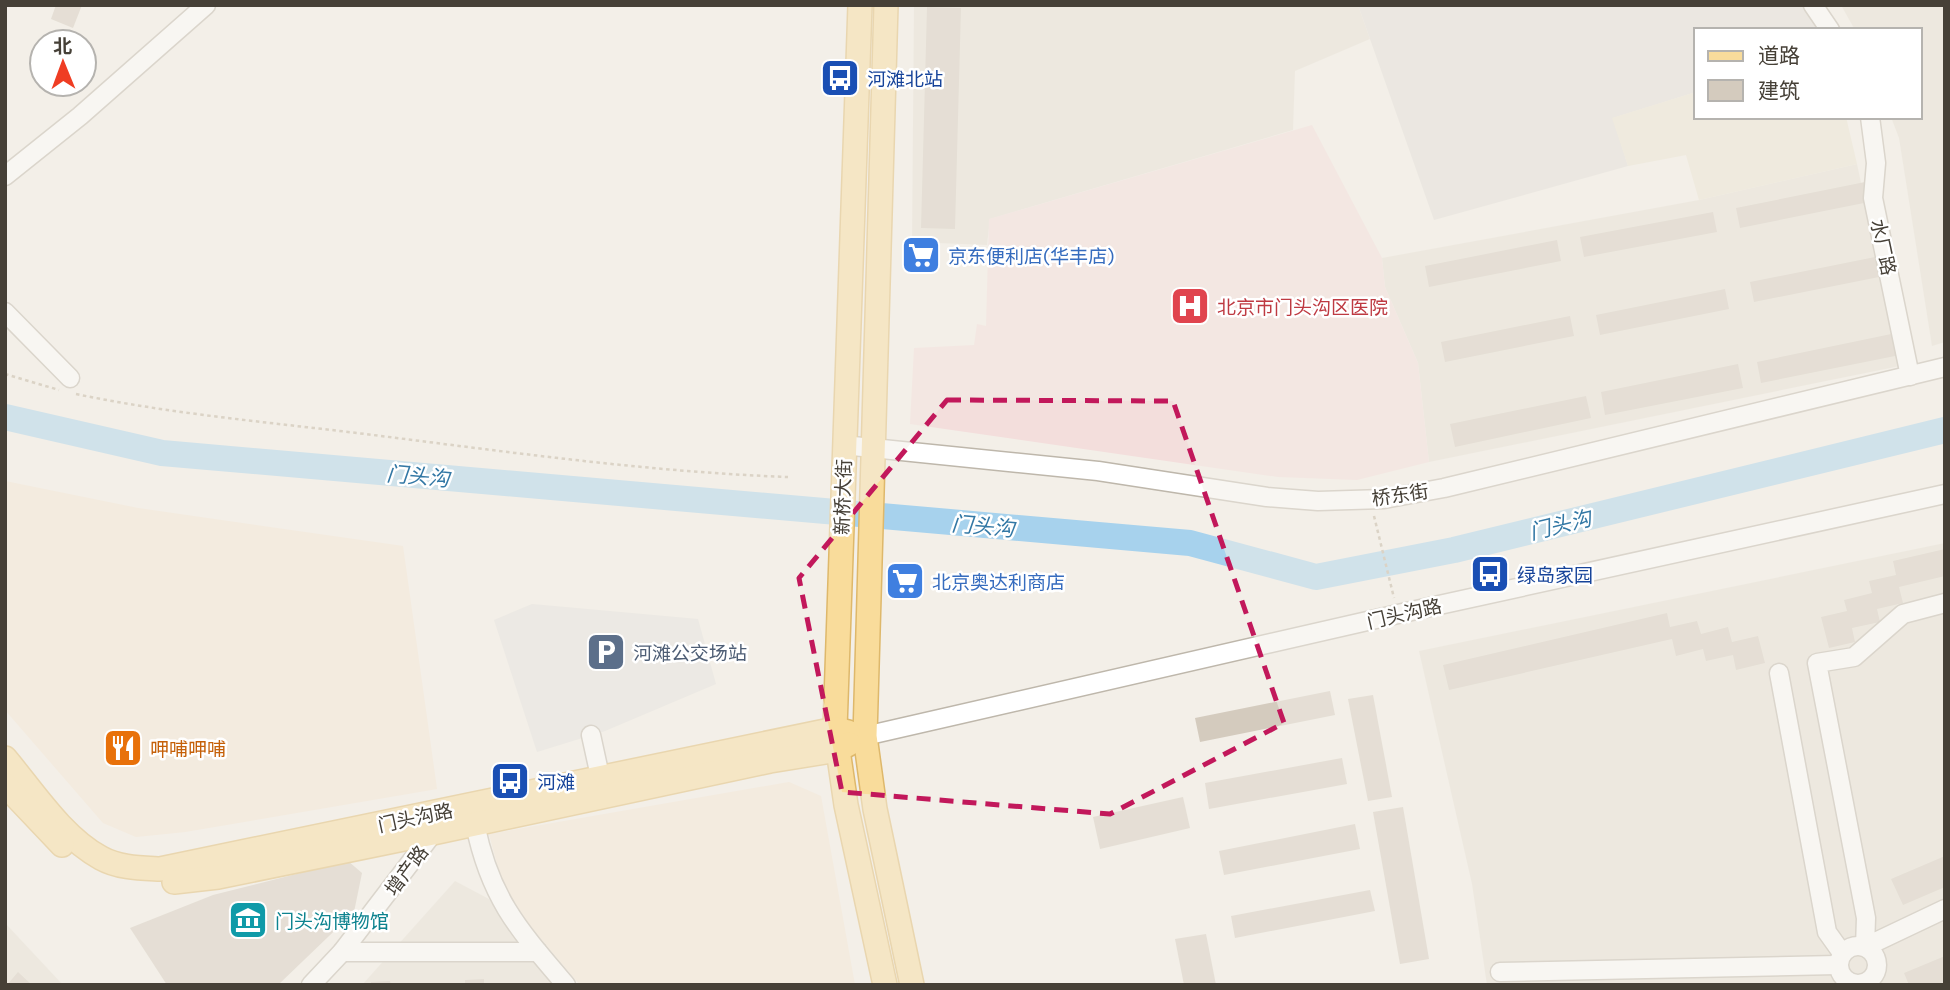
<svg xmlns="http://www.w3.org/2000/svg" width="1950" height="990" font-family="Commissioner,'Noto Sans SC',sans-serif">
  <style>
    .residential { fill: #e7e1d6 }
    .commercial { fill: #f4e6d4 }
    .industrial { fill: #e2ded9 }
    .education { fill: #ebe4d2 }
    .medical { fill: #f3dedc }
    .parking { fill: #e4e2df }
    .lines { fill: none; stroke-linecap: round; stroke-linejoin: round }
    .river { stroke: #a7d2ed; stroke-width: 26 }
    .building { fill: #d4cbbe }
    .minor-casing { stroke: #beb7ab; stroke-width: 21 }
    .major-casing { stroke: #deb86b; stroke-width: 26 }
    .path { stroke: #bfb29d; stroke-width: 2.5; stroke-dasharray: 3.5 3.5; stroke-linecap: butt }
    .minor { stroke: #fff; stroke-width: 18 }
    .major { stroke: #f9dc9b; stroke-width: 23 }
    .marked { fill: none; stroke: #c2185b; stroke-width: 5; stroke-dasharray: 14 9; stroke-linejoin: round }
    .labels { text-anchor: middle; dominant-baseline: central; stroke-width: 5; stroke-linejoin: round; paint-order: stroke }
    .transit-label { font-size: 19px; fill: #164399; stroke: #fff; text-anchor: start }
    .street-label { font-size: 19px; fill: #464037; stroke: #fff }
    .shop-label { font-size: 19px; fill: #366cbe; stroke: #fff; text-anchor: start }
    .health-label { font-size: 19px; fill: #be3a42; stroke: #fff; text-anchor: start }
    .service-label { font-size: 19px; fill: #4e5e75; stroke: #fff; text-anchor: start }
    .food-label { font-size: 19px; fill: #c56008; stroke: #fff; text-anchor: start }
    .culture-label { font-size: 19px; fill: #0d838f; stroke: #fff; text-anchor: start }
    .water-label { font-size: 21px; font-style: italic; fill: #3378a5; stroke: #fff }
  </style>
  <rect width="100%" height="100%" fill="#f3efe8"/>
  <g class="residential">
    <polygon points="914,5 1358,5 1370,39 1295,71 1293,130 990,219 987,245 912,242"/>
    <polygon points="1841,5 1945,5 1945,342 1932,346 1899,138 1891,117 1920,117 1920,30 1855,30"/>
    <polygon points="1857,164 1900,366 1429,462 1418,363 1385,287 1382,258 1699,200"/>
    <polygon points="1945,543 1945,985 1487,985 1472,884 1419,651"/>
    <polygon points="455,881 489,899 553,985 362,985"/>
    <polygon points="5,923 63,985 5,985"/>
  </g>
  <g class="commercial">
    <polygon points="5,481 138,508 403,546 437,789 185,832 136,837 103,823 5,710"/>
    <polygon points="789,782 821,796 855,985 580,985 529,925 502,883 489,834"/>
  </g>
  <polygon class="industrial" points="1358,5 1803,5 1817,30 1696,30 1696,92 1613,118 1628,166 1434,220"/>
  <polygon class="education" points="1696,92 1696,117 1846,117 1857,164 1699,200 1686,155 1628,166 1612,118"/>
  <polygon class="medical" points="1312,125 1382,258 1385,287 1418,363 1429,462 1357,480 1278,477 910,424 914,348 974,345 977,324 986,326 989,219"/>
  <polygon class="parking" points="532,604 698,619 716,684 605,731 537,752 494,620"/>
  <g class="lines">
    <polyline class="river" points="5,417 162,453 1190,543 1316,577 1454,550 1945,430"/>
  </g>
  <g class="building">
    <polygon points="56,5 82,5 73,28 51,19"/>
    <polygon points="927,7 961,8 955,229 921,228"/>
    <polygon points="1865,182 1869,202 1740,228 1736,208"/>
    <polygon points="1713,212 1717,232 1584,257 1580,237"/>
    <polygon points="1557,240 1561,261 1429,287 1425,266"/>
    <polygon points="1880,256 1884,276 1754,302 1750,282"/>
    <polygon points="1725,289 1729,309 1600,335 1596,315"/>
    <polygon points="1570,316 1574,336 1445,362 1441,342"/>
    <polygon points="1896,333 1900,355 1761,383 1757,362"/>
    <polygon points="1738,364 1743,388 1605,415 1601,392"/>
    <polygon points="1586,396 1591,418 1455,447 1450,424"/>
    <polygon points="1945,549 1945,576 1899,587 1903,603 1877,609 1880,622 1852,628 1855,642 1829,648 1821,617 1847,611 1844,600 1872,593 1869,581 1896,575 1893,561"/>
    <polygon points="1667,613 1670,627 1697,621 1701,634 1728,627 1732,642 1758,636 1765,663 1736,670 1733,655 1706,661 1703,649 1676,656 1672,639 1449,690 1443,665"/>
    <polygon points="1330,691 1335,715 1200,742 1195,718"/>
    <polygon points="1373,695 1392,797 1368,801 1348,699"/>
    <polygon points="1342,758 1347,784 1209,809 1205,783"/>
    <polygon points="1183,797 1190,828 1100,849 1093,817"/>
    <polygon points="1403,807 1429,959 1400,964 1373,812"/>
    <polygon points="1355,824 1360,849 1224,875 1219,851"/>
    <polygon points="1945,856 1945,887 1903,905 1891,879"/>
    <polygon points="348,861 362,873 354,912 278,985 167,985 130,928 213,895"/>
    <polygon points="1370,890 1375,911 1235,938 1231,916"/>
    <polygon points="1206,934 1216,985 1184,985 1175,939"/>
    <polygon points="1945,956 1945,985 1909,985 1904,973"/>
    <polygon points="18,972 32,985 7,985"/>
    <polygon points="484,979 484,985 465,985 465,980"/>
    <polygon points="390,981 391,985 371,985 371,982"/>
  </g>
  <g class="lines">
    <g class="minor-casing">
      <g id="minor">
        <polyline points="1813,5 1830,30"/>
        <polyline points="1870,117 1876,163 1873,198 1910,376"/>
        <polyline points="5,176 80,116 206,5"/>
        <polyline points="5,312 70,378"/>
        <polyline points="843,445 1098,471 1267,497 1318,501 1384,499 1444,488 1945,367"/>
        <polyline points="1945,603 1903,614 1854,657 1817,663 1866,918 1865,947 1945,909"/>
        <polyline points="1779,673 1827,932 1842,953"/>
        <polyline points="591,735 603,790"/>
        <polyline points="865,736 1398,614 1945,494"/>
        <path d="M475,824C490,898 518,929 566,985"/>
        <circle cx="1858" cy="965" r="19"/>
        <polyline points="342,952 538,952"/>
        <polyline points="1500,972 1837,965"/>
        <polyline points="311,985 342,952 433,833 431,825"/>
      </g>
    </g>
    <g class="major-casing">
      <g id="major">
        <polyline points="860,5 835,729 846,805 885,985"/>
        <polyline points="886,5 865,736 875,809 912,985"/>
        <path d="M5,758C33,791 62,837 101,858C119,868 140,868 160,869L835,729L848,732"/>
        <polyline points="5,785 62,845"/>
        <polyline points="174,882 218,877 433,833 770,761 838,750 849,744"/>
      </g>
    </g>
    <g class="path">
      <polyline points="5,374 59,390"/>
      <path d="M76,394C176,415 279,423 381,436C516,453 652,472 788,477"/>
      <polyline points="1374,516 1394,598"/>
    </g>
    <use href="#minor" class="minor"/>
    <use href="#major" class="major"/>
  </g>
  <path d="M0 0H1950V990H0ZM947,400L1173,401L1284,723L1110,814L842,792L799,578Z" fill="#f3efe8" fill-opacity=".55" fill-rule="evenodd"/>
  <path class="marked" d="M947,400L1173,401L1284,723L1110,814L842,792L799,578Z"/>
  <defs>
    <g id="bus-square" transform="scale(2.0125)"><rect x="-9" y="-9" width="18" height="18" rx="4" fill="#1a4fb4" stroke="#fff"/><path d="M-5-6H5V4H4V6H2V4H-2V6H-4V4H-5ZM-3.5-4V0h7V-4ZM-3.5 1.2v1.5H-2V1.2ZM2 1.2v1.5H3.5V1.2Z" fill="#fff"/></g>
    <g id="supermarket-square" transform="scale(2.0125)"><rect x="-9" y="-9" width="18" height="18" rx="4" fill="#3f7fe0" stroke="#fff"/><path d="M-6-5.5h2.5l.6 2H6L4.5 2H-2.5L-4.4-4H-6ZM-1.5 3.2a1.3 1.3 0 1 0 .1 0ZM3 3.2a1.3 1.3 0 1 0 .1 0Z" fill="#fff"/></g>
    <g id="hospital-square" transform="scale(2.0125)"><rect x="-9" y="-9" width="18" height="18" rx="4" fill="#e0444e" stroke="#fff"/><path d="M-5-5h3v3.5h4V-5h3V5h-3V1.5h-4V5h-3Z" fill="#fff"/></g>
    <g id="parking-square" transform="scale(2.0125)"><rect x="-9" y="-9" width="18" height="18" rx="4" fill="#5c6f8a" stroke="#fff"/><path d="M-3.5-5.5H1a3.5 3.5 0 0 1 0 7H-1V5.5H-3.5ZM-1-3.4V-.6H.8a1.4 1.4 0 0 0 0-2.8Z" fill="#fff"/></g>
    <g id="restaurant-square" transform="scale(2.0125)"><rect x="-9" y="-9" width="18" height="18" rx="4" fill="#e8710a" stroke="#fff"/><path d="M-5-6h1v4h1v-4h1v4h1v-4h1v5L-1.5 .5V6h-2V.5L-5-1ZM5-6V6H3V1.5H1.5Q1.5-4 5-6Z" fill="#fff"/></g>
    <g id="museum-square" transform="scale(2.0125)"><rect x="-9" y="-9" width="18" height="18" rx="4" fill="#0f9aa8" stroke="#fff"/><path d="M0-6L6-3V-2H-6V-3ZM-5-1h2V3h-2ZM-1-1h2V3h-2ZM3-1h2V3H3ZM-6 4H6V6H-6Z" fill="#fff"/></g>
  </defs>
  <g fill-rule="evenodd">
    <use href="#bus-square" x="840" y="78"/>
    <use href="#supermarket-square" x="921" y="255"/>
    <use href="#hospital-square" x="1190" y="306"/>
    <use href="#bus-square" x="1490" y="574"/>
    <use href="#supermarket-square" x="905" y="581"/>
    <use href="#parking-square" x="606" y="652"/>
    <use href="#restaurant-square" x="123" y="748"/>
    <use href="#bus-square" x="510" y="781"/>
    <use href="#museum-square" x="248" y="920"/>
  </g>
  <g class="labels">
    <g class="transit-label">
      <text x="867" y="78">河滩北站</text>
      <text x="1517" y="574">绿岛家园</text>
      <text x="537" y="781">河滩</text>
    </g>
    <g class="street-label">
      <text transform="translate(1884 247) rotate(78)">水厂路</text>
      <text transform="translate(1400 494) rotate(-8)">桥东街</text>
      <text transform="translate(842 497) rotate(-88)">新桥大街</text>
      <text transform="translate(1404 613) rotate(-13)">门头沟路</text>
      <text transform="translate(415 817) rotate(-12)">门头沟路</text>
      <text transform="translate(406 870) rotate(-53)">增产路</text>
    </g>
    <g class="shop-label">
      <text x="948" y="255">京东便利店(华丰店)</text>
      <text x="932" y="581">北京奥达利商店</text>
    </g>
    <g class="health-label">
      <text x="1217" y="306">北京市门头沟区医院</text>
    </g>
    <g class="service-label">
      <text x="633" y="652">河滩公交场站</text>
    </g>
    <g class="food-label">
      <text x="150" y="748">呷哺呷哺</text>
    </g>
    <g class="culture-label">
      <text x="275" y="920">门头沟博物馆</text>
    </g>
    <g class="water-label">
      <text transform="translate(418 475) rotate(5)">门头沟</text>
      <text transform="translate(1560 524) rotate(-14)">门头沟</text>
      <text transform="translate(983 525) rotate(5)">门头沟</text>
    </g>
  </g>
  <rect width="1950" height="990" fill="none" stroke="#464037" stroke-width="14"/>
  <rect x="1694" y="28" width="228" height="91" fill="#ffffff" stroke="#b5b3af" stroke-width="2"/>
  <rect x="1708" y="51" width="35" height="10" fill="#f9dc9b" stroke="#b5b3af" stroke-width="2"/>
  <text x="1758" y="63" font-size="21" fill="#464037">道路</text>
  <rect x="1708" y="80" width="35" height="21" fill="#d4cbbe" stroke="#b5b3af" stroke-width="2"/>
  <text x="1758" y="98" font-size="21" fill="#464037">建筑</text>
  <g transform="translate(63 63) rotate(359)"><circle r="33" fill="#ffffff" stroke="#b5b3af" stroke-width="2"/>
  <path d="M0-5L12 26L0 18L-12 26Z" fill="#ef3d23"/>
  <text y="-10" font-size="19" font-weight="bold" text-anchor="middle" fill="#464037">北</text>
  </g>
</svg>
